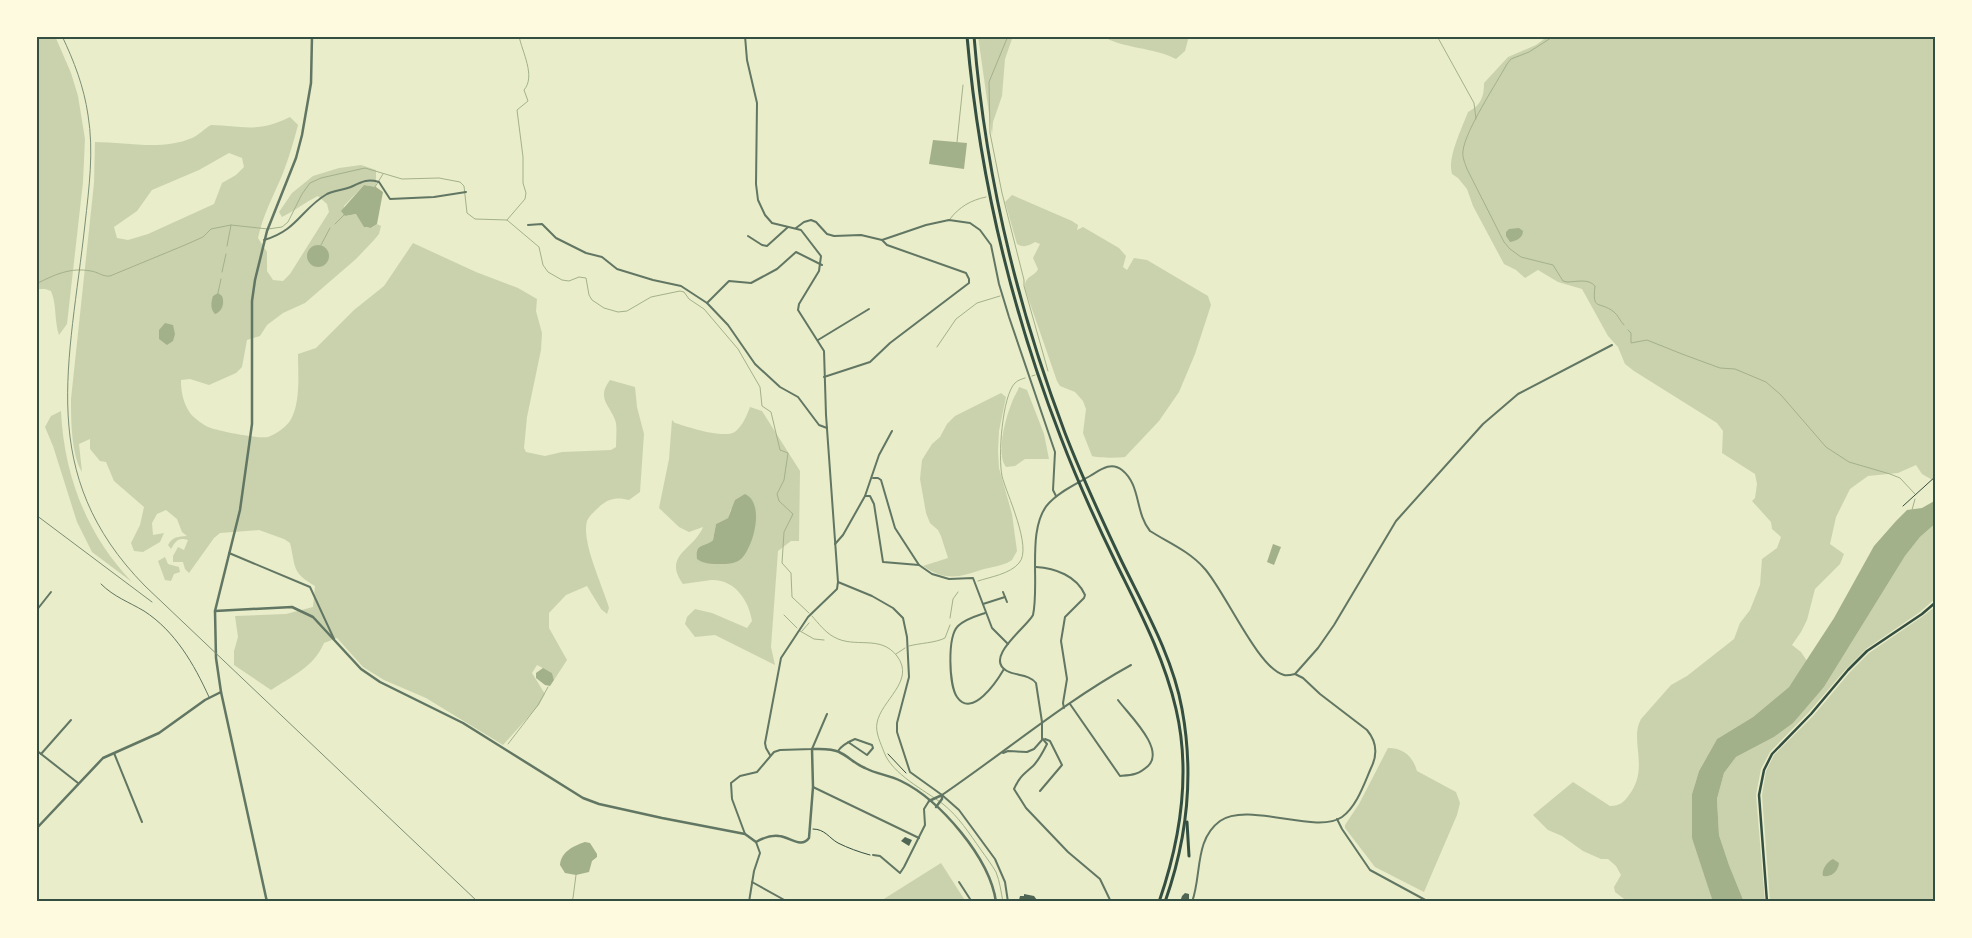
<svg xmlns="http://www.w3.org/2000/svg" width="1972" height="938" font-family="Karla,sans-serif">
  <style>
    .green { fill: #cad2ad; fill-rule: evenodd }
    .water { fill: #a3b18a }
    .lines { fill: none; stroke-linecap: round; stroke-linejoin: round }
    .stream { stroke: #a3b18a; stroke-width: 1 }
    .building { fill: #4f6655 }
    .path { stroke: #344e41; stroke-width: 1 }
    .service { stroke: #617663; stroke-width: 1 }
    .minor { stroke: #617663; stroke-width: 2 }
    .tertiary { stroke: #617663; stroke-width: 2.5 }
    .secondary { stroke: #344e41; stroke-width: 2.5 }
    .trunk { stroke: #344e41; stroke-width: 3 }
    .rail { stroke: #7c8e77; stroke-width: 1 }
    .neatline { fill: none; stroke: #344e41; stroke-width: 2 }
  </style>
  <rect width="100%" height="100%" fill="#e9edc9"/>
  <g class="green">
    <path d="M36,36H55L71,73L78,96L85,139L83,182L67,324L59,335C54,320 57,305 51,291L45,289H36Z"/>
    <polygon points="978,36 1013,36 1005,59 1002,96 993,122 992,135"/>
    <path d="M1102,36H1189L1185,51L1176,59C1153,47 1124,49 1102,36Z"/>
    <path d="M1548,36H1936V482L1922,474L1916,465L1898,473L1868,476L1850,489L1836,517L1830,544L1844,554L1840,564L1815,589L1807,620L1801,632L1792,645L1801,652L1807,661L1789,687L1753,717L1717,739L1699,771L1692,794L1707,880L1713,902H1628L1615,892L1614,887L1621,875L1616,866L1608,859H1601L1583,851L1562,836L1548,830L1533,815L1573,782L1610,806C1620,806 1624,802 1629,795C1650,768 1629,740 1641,719L1671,685L1687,676L1734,639L1740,623L1750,610L1760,585L1762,559L1777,548L1781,537L1772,529L1771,522L1752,501L1755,498L1757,484L1755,474L1722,453L1723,431L1717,423L1634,371L1625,364L1618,347L1608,336L1582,289L1558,282L1538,270L1525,278L1516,270L1504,264L1473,206L1467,189L1458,178L1452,174C1447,158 1462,128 1468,112C1481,105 1484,97 1484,83L1508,57L1536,45Z"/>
    <path d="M290,117L298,125C294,141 289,157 283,173C274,195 263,214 258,238L267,252V271L273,280L283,281L290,274L329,212L327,204L318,196C305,202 295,211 282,217L279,212L292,193L313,176L339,168L361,165L376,170V187L364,185L344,206L345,216L357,214L366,228H372L377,224L381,226L379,234L374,240L356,259L305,303L283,313L267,325L260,336L247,340L242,367L236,373L209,385L190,379L181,380C181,392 183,402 190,413C194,418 202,424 208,427C218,431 258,439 268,437C276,434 285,428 290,421C301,403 298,374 298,354L316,348L354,310L384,286L413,243L476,272L518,288L537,299L536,311L542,333L541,350L527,417L524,448L526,452L545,456L562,452L611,450L616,447C616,439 617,431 616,423C612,406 595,400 610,380L635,387L637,407L644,434L640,492L629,500C618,497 609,498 600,506C596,510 589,516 587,521C581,542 603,586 609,608L607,614L601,609L587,586L566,595L549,613V628L567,660L554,680L552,673L537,665L532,673L545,694L539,705L503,745L426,698L384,680L363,667L337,638L324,643C314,667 292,676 271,690L234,665V651L238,637L235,616L286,614L313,607L315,586C291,572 296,567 290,543L284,539L259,530L220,533L214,538L189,573L185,569L183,562H173V556L178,547L184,550L188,540C178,537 176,541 171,549L168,545C173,536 178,537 187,536L182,532L177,519L166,510L157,514L152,523L153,535L164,533L160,542L143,552L134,551L131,543L140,525L144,507L114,481L106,462L100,461L90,449V439L79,444L82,472C71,454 71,419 71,399L94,183L95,142C126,142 162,151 192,138C199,135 204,129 211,125C243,126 258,133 290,117ZM229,153L242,158L244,167L236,175L222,183L214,204L148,234L128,240L117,238L114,227L137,211L152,190L199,170Z"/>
    <path d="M1012,195L1072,221L1078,225L1077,230L1083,227L1119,248L1126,256L1123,267L1127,270L1134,258L1147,260L1208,296L1211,305L1195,354L1179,392L1159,421L1125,457C1118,458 1098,458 1092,456L1083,433L1086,409L1083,401L1075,392L1060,386L1057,381L1025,289C1024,275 1034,278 1038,269L1033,258L1040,244L1035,242C1028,246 1024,248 1017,244L1005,202Z"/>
    <path d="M1019,387L1027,390L1044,434L1049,459H1025L1015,466L1006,467C996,455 1005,419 1011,405C1013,398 1017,393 1019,387Z"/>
    <path d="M1001,393L1006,397L999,431L998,451L999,468L1012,514L1017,551L1012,560L1007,563C999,566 992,567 984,569C959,577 947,582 923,566L948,558L941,536L938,530L930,523L926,513L920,479L922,460L932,444L940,437L947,424L955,416Z"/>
    <path d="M750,407L762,411L800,471L799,541H791L778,551L771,647L775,665L715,635L695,637L685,624L687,617L695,609L712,613L747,628L752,621C749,601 735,579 711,580C702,581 692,583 683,584C662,555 694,550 703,527L689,532L679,527L659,508L669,459L672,420L675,423C688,427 726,440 736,431C743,425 747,415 750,407ZM754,504C757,521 753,550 738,560C730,565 722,564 714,564L710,543L713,540L716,524L728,518L731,509Z"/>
    <path d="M61,411C64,476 87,535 132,582L92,552L77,522L53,446L45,427L51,416Z"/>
    <polygon points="1936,523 1936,598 1920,612 1866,649 1846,669 1809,712 1770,752 1761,769 1756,795 1765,902 1744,902 1729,865 1719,835 1717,799 1724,773 1736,757 1774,737 1824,687 1905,556 1920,537"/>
    <polygon points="165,557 168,564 179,567 180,572 174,574 171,581 165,580 158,561"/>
    <polygon points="1936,606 1936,902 1770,902 1762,795 1766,771 1774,755 1813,716 1850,672 1869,653 1923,616"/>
    <path d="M1388,748C1404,748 1413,757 1417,771L1456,792L1460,803L1457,815L1424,892L1375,867L1345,828V825L1359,804Z"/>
    <polygon points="941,863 966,902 879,902"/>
  </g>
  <g class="water">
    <polygon points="933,140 967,143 964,169 929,164"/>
    <polygon points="364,185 376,187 383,192 377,224 371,228 364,227 356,214 345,216 341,211"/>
    <path d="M1519,228L1523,231C1523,238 1516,241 1510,242L1506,236V232L1509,229Z"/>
    <circle cx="318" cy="256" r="11"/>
    <path d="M218,293L222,296C225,303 222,312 215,314C210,309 211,302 213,296Z"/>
    <polygon points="165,323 173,325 175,334 173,341 167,345 159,339 159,330"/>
    <path d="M745,494C765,503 754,545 742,558C736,564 728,564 720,564C712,564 704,564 697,559C695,542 705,548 713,540L716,524L728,518L735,500Z"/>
    <polygon points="1936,500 1936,523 1920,537 1905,556 1824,687 1793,723 1774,737 1736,757 1724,773 1717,799 1719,835 1729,865 1744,902 1713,902 1692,838 1692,794 1699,771 1717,739 1753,717 1789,687 1834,618 1874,546 1896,521 1907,510 1922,508"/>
    <polygon points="1273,544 1281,547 1274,565 1267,562"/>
    <polygon points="543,668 552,673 554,680 550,686 545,685 536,678 536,673"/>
    <path d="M585,842L590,843L597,854V857L592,861L589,872L576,875L565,873L560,865C561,852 573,846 585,842Z"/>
    <path d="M1833,859L1839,863C1838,872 1831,877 1823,876C1821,870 1827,862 1833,859Z"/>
  </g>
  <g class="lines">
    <g class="stream">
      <polyline points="1008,36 989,82 990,133 1002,193 1024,280 1024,286 1048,371"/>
      <polyline points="1437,36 1474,103 1476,119"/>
      <path d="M1554,36L1529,52L1511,59L1507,64C1496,84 1465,131 1463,151C1462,157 1465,163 1467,169L1504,242L1510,249L1521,257L1553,265L1563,281L1567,282C1576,282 1588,278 1595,286C1592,312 1599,300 1614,312C1618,315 1620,321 1624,325"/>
      <polyline points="957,142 963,85"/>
      <polyline points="375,187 383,174"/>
      <path d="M950,219C959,207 971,200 986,197"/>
      <path d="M507,220L525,199L526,193L523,183V157L517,110L528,101L524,90C536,76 522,52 519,36"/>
      <polyline points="335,224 345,214"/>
      <polyline points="321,245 330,228"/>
      <polyline points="227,246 231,225"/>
      <polyline points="222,272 226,254"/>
      <path d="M36,284C54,275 70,267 91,271C98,272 103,277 110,276L185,245L203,237L211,229L231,225L268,229L282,227L288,222L302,194L310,183L321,178L365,168L402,179L439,178L460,182L464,186L467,213L475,219L507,220L539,247L543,265L548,272L562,280L569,281L579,277L586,278L589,295L592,300L604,308L618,312L627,311L651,297L680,291L684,292L689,299L704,309L738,349L760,387L762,406L771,412L780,450L788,453L784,480L777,494L779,501L793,514L784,532L782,563L791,573L792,597L809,613"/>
      <polyline points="218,293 221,279"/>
      <polyline points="1628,330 1631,333 1631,343 1647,340 1682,354 1720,368 1735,369 1766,382 1781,395 1826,447 1849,462 1890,474 1900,478 1915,494"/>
      <polyline points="937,347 956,319 977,303 1000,296"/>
      <polyline points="1032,376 1035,375"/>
      <polyline points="1912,510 1915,499"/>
      <path d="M978,581C990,577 1010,574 1019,563C1033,548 1006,493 1002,476C998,457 1002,396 1015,383C1018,380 1022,379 1025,378"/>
      <polyline points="784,615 797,628"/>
      <path d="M812,616C818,623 826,633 834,637C855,649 880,634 897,656C916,681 881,700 877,723C875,732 881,744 884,752C892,774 924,790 943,804C959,817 969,833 981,850C986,857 992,865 996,872C1000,882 1001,892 1003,902"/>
      <polyline points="950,618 953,599 958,592"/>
      <polyline points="800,631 814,639 824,640"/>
      <polyline points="802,631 809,623"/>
      <path d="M909,646C920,643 935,643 945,638L950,625"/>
      <polyline points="896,654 905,648"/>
      <polyline points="508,744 538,705 548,687"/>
      <polyline points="571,902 573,898 576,875"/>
    </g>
  </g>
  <g class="building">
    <polygon points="905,837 912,840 909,846 901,841"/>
    <polygon points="1185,893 1189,894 1189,902 1180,902 1182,896"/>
    <polygon points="1024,894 1034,896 1037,900 1036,902 1023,902 1024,900 1019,900 1020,896 1024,896"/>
  </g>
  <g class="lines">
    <g class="path">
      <polyline points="1903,506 1936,476"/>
      <polyline points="888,754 906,773"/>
      <path d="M813,829C825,829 829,838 838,843C848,848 859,852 870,855"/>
    </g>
    <path class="service" d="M101,584C114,597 129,602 144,611C175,631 194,664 209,697"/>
    <g class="minor">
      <polyline points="745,36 747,60 757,103 756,184 758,200 765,215 772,223 801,230 821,256 819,271 799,304 798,310 824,351 826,415 838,582 837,589 808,617 781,658 765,743 766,748 770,755"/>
      <polyline points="528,225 542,224 556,238 586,253 602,257 617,269 653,280 681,286 707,303 728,325 755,364 780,387 798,397 819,425 827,428"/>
      <polyline points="796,228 804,222 811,220 816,222 827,234 834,236 861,235 882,240 926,225 949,220 970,223 980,230 991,245 999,284 1009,317 1055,452 1053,490 1056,496"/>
      <polyline points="748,236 762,245 767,246 788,227"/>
      <path d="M264,240C298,230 301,209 327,194C335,190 345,190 353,186C363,181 368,179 379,182L390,199L434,197L466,192"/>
      <polyline points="707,303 729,281 751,283 777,269 796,252 822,265"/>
      <polyline points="818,340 869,309"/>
      <polyline points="824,377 870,362 890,343 969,283 969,279 966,273 887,245 882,240"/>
      <polyline points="873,478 878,478 881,480 895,528 919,565"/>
      <polyline points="865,496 879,455 892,431"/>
      <polyline points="835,544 843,535 865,496 870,496 874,504 883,562 919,565 932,574 949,579 973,578 992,628 1008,644"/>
      <polyline points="229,553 310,587 334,639"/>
      <path d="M1036,567C1055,568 1077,576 1085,595L1084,598L1065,617L1061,641L1067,679L1063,703L1064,708"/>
      <polyline points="838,582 872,596 893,608 903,618 907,637 909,677 897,723 897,732 910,772 942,795 959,810 995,859 1005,882 1008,902"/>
      <polyline points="1003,592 1007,602"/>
      <polyline points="983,604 1005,597"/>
      <polyline points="36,611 51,592"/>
      <path d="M985,613C976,616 965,619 958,626C947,637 949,685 957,697C972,719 997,681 1004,669"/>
      <polyline points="1295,674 1318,648 1334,625 1396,521 1483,424 1518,394 1612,345"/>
      <path d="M1070,704L1120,776C1132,775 1138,775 1148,766C1166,749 1128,714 1118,700"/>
      <path d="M1042,738L1047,744C1043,752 1039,760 1033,766C1023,775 1020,776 1014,789L1026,808L1068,852L1100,879L1111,902"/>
      <polyline points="36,750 78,783"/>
      <path d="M838,751C842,745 848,742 855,739L872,745L873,748L867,755L848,742"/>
      <polyline points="114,753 142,822"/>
      <path d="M1003,753L1008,751L1027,752L1034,749L1042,740V722L1036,683C1029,674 1016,676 1007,671C983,658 1027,627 1033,615C1040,584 1026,527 1049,503C1060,491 1076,484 1090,476C1100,470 1111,461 1122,470C1141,485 1135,513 1150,531C1169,543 1189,551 1204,568C1224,589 1258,669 1284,675C1287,676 1291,675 1295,674"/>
      <polyline points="41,754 71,720"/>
      <polyline points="813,787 919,838"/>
      <polyline points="1040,791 1062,765 1050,741 1045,739"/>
      <path d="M942,795C1005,752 1064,702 1131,665"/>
      <polyline points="1337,819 1342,829 1370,870 1429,902"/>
      <polyline points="745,834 732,799 731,783 740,776 757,772 774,752 780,750 812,749 827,714"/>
      <polyline points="873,855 880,856 900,873 904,867 925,825 924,809 929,801"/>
      <polyline points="752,882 788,902"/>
      <polyline points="959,882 972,902"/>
      <polyline points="749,902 754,871 760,853 756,842"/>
      <path d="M1192,902C1202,875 1194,840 1220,821C1248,801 1316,835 1342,817C1357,806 1364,784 1371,768C1378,754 1377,742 1367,730L1320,694L1303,678L1295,674"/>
    </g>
    <g class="tertiary">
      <path d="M215,611L292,607L313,617L361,669L380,682L463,723L583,798L599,804L662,818L745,834L756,842C763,838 771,835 779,836C790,837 801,849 809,838L813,787L812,749C820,749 831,748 839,752C848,756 855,764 865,768C876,774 889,775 901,781C940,800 990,858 996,902"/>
      <polyline points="929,801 942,795 942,799 936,807"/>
      <polyline points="36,829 103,758 159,733 205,700 221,692"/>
      <polyline points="267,902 221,692 216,658 215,611 240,510 252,424 252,301 255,280 267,231 296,158 302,135 311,83 312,36"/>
    </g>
    <polyline class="secondary" points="1767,902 1759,795 1764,770 1772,754 1811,714 1848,670 1867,651 1922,614 1936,602"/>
    <g class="trunk">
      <path d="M967,36C979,174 1011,309 1061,438C1077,480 1096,522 1116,563C1139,610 1164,657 1176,709C1191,773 1180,841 1159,902"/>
      <path d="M974,36C985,172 1017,306 1065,433C1082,477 1102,520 1122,562C1145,609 1173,658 1182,709C1194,774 1187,840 1165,902"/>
      <polyline points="1187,822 1189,856"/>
    </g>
    <g class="rail">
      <path d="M62,36C74,61 84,87 88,115C94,151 89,188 85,224C70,363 35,474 145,586L478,902"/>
      <polyline points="36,515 152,602"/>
    </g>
  </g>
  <rect width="1972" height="938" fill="none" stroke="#fefae0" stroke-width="75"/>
  <rect x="38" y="38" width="1896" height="862" class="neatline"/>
</svg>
